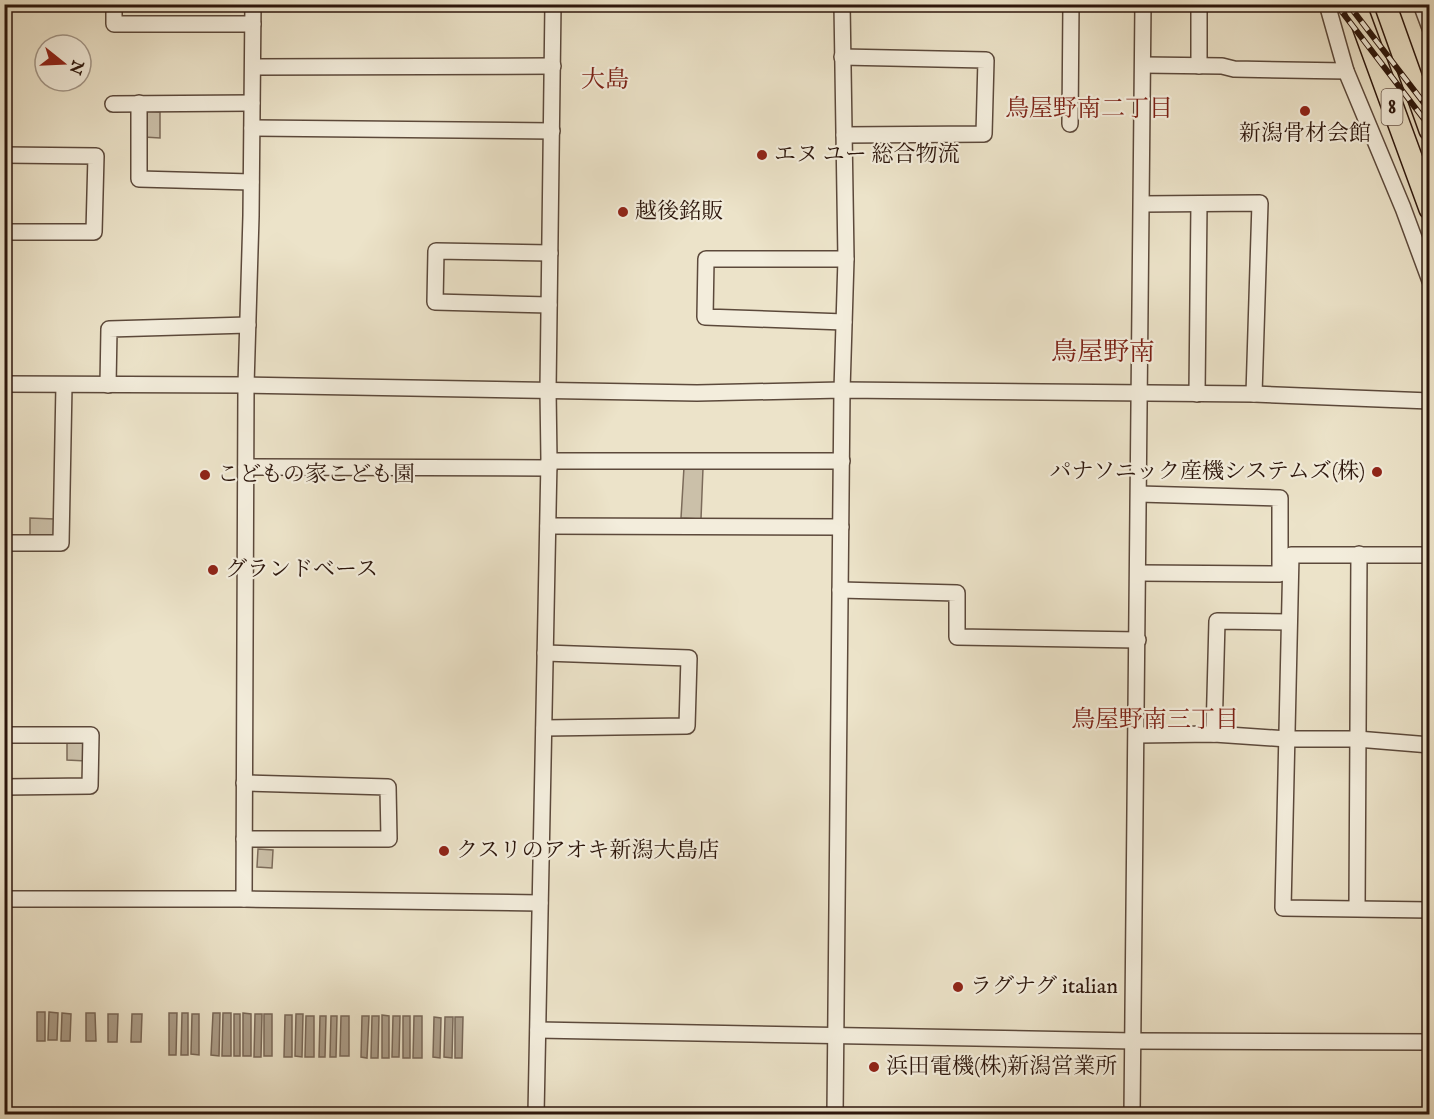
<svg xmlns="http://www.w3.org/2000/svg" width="1434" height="1119" font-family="'IM FELL English','Noto Serif JP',serif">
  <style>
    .green { fill: #cbc0a9; stroke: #7c6b5a; stroke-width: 1.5 }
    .water { fill: #ab9d89; stroke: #786757; stroke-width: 1.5 }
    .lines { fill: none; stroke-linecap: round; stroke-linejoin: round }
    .minor-casing { stroke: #5c493b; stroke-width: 18 }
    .highway-casing { stroke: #2c160c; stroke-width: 24 }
    .minor { stroke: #f3eddc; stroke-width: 15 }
    .highway { stroke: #ece3c9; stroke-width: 21 }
    .rail-casing { stroke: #2c160c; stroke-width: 6 }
    .rail { stroke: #f3eddc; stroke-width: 4; stroke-dasharray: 11; stroke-linecap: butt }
    .poi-dot { fill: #8f2418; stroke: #f3eddc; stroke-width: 2 }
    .labels { text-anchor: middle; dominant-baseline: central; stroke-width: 4.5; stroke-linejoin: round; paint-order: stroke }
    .shield { fill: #f3eddc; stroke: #68564a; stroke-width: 1.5 }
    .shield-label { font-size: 21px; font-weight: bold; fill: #2c160c }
    .poi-label { font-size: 22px; fill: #2c160c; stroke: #f3eddc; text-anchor: start }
    .neighbourhood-label { font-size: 24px; fill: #7a1f14; stroke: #f3eddc }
    .quarter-label { font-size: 26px; fill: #7a1f14; stroke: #f3eddc }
  </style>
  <rect width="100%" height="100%" fill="#ece3c9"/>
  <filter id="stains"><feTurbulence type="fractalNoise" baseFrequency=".00333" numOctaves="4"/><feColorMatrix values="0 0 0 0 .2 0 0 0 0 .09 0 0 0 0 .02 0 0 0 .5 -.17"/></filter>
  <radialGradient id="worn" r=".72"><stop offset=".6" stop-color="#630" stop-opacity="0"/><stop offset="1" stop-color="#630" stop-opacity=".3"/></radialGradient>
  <g class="green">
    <polygon points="144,111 160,112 160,138 144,137"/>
    <polygon points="684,467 703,468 701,519 681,518"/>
    <polygon points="30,518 54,519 54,539 30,538"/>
    <polygon points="67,742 87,743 86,761 67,760"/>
    <polygon points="258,849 273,850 272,868 257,867"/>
  </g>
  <g class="water">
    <rect x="37" y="1012" width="8" height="29"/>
    <polygon points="49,1012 58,1013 57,1040 48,1040"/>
    <polygon points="62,1013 71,1014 70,1041 61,1041"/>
    <polygon points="86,1013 95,1013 96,1041 86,1041"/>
    <polygon points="169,1013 177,1013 176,1055 169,1055"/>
    <polygon points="182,1013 188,1013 188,1055 181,1055"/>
    <polygon points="213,1013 220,1013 219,1056 211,1055"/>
    <polygon points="223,1013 231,1013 231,1056 222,1056"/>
    <polygon points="243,1013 251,1014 251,1056 243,1056"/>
    <polygon points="108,1014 118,1014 117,1042 108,1042"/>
    <polygon points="132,1014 142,1014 141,1042 131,1042"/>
    <polygon points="192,1014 199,1014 199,1055 191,1054"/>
    <rect x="234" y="1014" width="6" height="42"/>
    <polygon points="255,1014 262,1014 261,1057 254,1057"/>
    <rect x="264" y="1014" width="8" height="42"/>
    <polygon points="296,1014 303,1014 302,1057 295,1056"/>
    <polygon points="285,1015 292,1015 292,1057 284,1057"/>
    <polygon points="382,1015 389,1016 389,1058 382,1058"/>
    <polygon points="306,1016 314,1016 314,1057 305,1057"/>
    <polygon points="320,1016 326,1016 325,1057 319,1057"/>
    <polygon points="331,1016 337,1016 336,1057 330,1057"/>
    <polygon points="341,1016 349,1016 349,1056 340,1056"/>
    <polygon points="362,1016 369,1016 367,1058 361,1057"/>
    <polygon points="372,1016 379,1016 378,1058 371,1058"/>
    <polygon points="393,1016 400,1016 399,1057 392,1057"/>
    <rect x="403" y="1016" width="7" height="42"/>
    <polygon points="414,1016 422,1016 422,1058 413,1058"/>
    <polygon points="434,1017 441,1018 440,1058 433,1057"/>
    <polygon points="445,1017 453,1017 452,1058 444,1057"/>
    <polygon points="455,1017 463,1017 462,1058 455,1058"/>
  </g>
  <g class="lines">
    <g class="minor-casing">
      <g id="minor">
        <polyline points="114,4 114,24 253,24"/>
        <polyline points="1199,4 1199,66"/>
        <polyline points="1327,4 1346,71 1403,208 1430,281"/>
        <polyline points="1421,4 1430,28"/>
        <polyline points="842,57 986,60 984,134 844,135"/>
        <polyline points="1143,65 1222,66 1234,69 1346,71"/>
        <polyline points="253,67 553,66"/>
        <polyline points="139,103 139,179 251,182"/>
        <polyline points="113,104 252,103"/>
        <polyline points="1070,124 1071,4"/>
        <polyline points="252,128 552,131"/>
        <polyline points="4,155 96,156 94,232 4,232"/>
        <polyline points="1142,204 1260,203 1254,394"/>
        <polyline points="549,305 435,302 436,251 550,253"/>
        <polyline points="844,322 705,317 706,259 846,259"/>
        <polyline points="4,384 246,385 697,393 842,390 1254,394 1430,401"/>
        <polyline points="108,385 109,329 248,325"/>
        <polyline points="1197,394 1199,204"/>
        <polyline points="549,461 842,461"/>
        <polyline points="246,467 549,468"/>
        <polyline points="548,526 841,527"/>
        <polyline points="4,543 61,543 64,385"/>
        <polyline points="1430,555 1291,555 1283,908 1430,910"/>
        <polyline points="1139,573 1280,574 1280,498 1139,494"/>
        <polyline points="840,590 957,593 957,637 1138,640"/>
        <polyline points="544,728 687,726 689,658 545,653"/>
        <polyline points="1214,734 1217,621 1289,622"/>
        <polyline points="4,735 91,735 90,786 4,787"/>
        <polyline points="1137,735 1214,734 1287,739 1357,739 1430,745"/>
        <polyline points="244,839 389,839 388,787 244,783"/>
        <polyline points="4,899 244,899 540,903"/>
        <polyline points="244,899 246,385 251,216 253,4"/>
        <polyline points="1357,908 1359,554"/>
        <polyline points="538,1030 1134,1041 1430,1042"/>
        <polyline points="536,1114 549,461 548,390 553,4"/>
        <polyline points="835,1114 842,390 846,259 842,4"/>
        <polyline points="1132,1114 1143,4"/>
      </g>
    </g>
    <g class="highway-casing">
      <g id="highway">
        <polyline points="1355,4 1430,209"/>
        <polyline points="1385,4 1430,130"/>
      </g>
    </g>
    <use href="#minor" class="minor"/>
    <use href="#highway" class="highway"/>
    <g class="rail-casing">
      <g id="rail">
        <polyline points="1336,4 1430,127"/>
        <polyline points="1348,4 1430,111"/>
      </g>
    </g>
    <use href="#rail" class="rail"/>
  </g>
  <g class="poi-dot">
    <circle cx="1305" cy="111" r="6"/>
    <circle cx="762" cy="155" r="6"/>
    <circle cx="623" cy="212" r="6"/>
    <circle cx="1377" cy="472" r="6"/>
    <circle cx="205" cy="475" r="6"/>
    <circle cx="213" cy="570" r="6"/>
    <circle cx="444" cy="851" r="6"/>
    <circle cx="958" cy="987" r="6"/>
    <circle cx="874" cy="1067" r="6"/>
  </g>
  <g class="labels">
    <rect class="shield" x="1381.5" y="89" width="21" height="36" rx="4.5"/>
    <g class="shield-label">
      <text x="1392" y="107">8</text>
    </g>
    <g class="poi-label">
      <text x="1305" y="134" text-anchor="middle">新潟骨材会館</text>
      <text x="774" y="155">エヌ ユー 総合物流</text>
      <text x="635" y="212">越後銘販</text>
      <text x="1365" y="472" text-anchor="end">パナソニック産機システムズ(株)</text>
      <text x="217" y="475">こどもの家こども園</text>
      <text x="225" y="570">グランドベース</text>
      <text x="456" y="851">クスリのアオキ新潟大島店</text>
      <text x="970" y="987">ラグナグ italian</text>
      <text x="886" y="1067">浜田電機(株)新潟営業所</text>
    </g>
    <g class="neighbourhood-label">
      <text x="605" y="80">大島</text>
      <text x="1089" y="109">鳥屋野南二丁目</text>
      <text x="1155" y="720">鳥屋野南三丁目</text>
    </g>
    <g class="quarter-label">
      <text x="1103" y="352">鳥屋野南</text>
    </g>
  </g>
  <rect width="1434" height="1119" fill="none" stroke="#ece3c9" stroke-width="24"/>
  <rect x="6" y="6" width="1422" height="1107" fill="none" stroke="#2c160c" stroke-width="3"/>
  <rect x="12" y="12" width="1410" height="1095" fill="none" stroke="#2c160c" stroke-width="1.5"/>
  <g transform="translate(63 63) rotate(108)"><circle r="28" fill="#f3eddc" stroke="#a39789" stroke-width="1.5"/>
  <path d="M0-4.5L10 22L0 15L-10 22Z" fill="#8f2418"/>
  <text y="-9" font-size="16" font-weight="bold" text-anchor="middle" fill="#2c160c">N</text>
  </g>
  <rect width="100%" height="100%" filter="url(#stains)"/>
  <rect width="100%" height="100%" fill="url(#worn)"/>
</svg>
